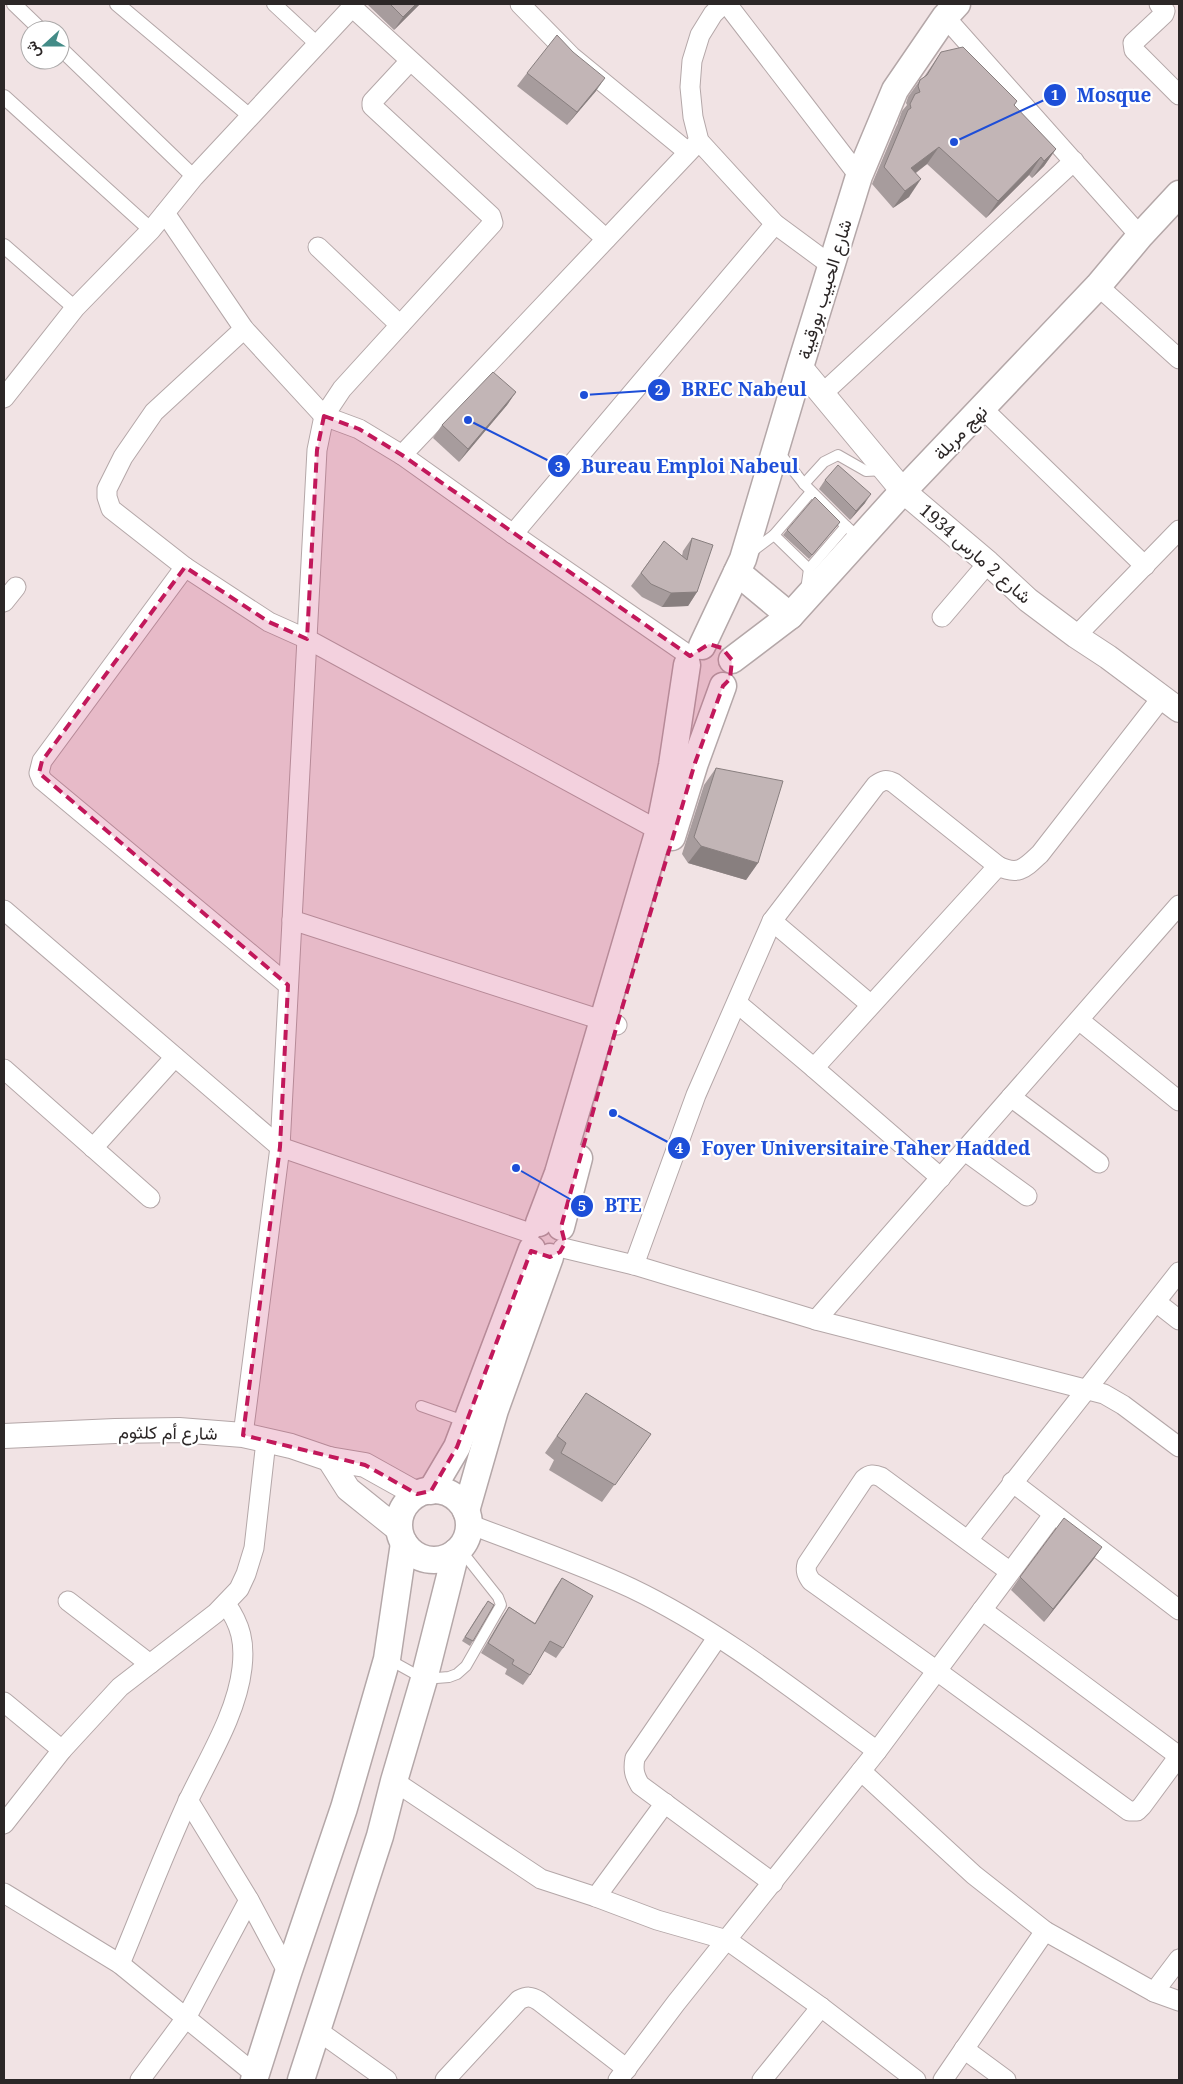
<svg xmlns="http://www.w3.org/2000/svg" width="1183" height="2084" font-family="'Noto Serif',Vazirmatn,serif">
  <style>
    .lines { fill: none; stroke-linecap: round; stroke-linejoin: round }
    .service-casing { stroke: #b4a7a8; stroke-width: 12 }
    .pedestrian-casing { stroke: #b4a7a8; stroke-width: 16 }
    .minor-casing { stroke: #b4a7a8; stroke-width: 21 }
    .tertiary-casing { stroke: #b4a7a8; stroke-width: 26 }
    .secondary-casing { stroke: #b4a7a8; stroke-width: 29 }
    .service { stroke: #fff; stroke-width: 10 }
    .pedestrian { stroke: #fff; stroke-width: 14 }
    .minor { stroke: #fff; stroke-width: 19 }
    .tertiary { stroke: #fff; stroke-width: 24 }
    .secondary { stroke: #fff; stroke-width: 26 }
    .wall { fill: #a79c9d }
    .shaded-wall { fill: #887f7f }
    .building { fill: #c2b5b6; stroke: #887f7f }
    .marked { fill: #c2185b; fill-opacity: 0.2; stroke: #c2185b; stroke-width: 4; stroke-dasharray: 10 6; stroke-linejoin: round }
    .labels { text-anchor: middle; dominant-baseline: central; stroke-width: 4.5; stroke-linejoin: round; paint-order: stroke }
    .street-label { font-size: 18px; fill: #2c2727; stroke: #fff }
    .leader { fill: none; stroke: #1d4ed8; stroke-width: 2 }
    .callout-dot { fill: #1d4ed8; stroke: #fff; stroke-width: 2 }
    .mark-label { font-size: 15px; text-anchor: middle; font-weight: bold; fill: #fff }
    .callout-label { font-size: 19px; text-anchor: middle; font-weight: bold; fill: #1d4ed8; stroke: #fff; stroke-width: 4.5; stroke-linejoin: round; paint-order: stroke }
  </style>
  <rect width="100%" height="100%" fill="#f1e3e4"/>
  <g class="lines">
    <g class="service-casing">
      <g id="service">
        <polyline points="778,451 804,484 846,526"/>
        <polyline points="804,484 824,462 838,455 866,471 884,470"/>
        <polyline points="774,535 809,569"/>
        <polyline points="750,553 774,535 811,492"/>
        <polyline points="806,590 809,569 846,526 859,538"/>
        <polyline points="421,1406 467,1422"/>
        <polyline points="388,1659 424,1679 449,1677 457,1674 466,1666 501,1605 498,1597 460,1549"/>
      </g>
    </g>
    <g class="pedestrian-casing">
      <g id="pedestrian">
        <polyline points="14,4 41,30"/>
        <polyline points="117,4 250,116"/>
        <polyline points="274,4 317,44"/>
        <polyline points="60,48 194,177"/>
        <polyline points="4,97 151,230"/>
        <polyline points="4,246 75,308"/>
      </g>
    </g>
    <g class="minor-casing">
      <g id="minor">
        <polyline points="520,4 571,56 688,152"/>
        <polyline points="723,4 713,14 700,35 692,61 690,87 693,117 699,141 775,224 832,266"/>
        <polyline points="727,4 859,176"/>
        <polyline points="1159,4 1165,11 1164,14 1133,43 1134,50 1179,95"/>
        <polyline points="352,7 606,239"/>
        <polyline points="945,17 1140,236"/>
        <polyline points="165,213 244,329 324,416 359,429 402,455 513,534 690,656"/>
        <polyline points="318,247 400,325"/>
        <polyline points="1098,286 1179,359"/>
        <polyline points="244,329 154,412 123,457 107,489 107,497 111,509 185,567 269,622 307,639 669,836"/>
        <polyline points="822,394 1074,161"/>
        <polyline points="4,398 75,308 151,230 194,177 355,4"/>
        <polyline points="982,408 1145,566"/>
        <polyline points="402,455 699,141"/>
        <polyline points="513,534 775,224"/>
        <polyline points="185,567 42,761 39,773 42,780 288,985"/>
        <polyline points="4,602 16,587"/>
        <polyline points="942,617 988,563"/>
        <polyline points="1076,636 1179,530"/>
        <polyline points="4,910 280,1147 530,1233"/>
        <polyline points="292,920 617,1025"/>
        <polyline points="772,921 870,1004"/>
        <path d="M737,1003L814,1068L998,866C1019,876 1025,868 1040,854L1163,696"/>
        <polyline points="1079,1020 1179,1101"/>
        <polyline points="814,1068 941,1178"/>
        <polyline points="4,1069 150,1198"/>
        <polyline points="1011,1097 1099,1163"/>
        <polyline points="93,1148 175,1057"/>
        <polyline points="965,1151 1027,1196"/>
        <polyline points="563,1248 634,1265 816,1320 1104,1394 1123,1405 1179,1447"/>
        <path d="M634,1265L696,1095L772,921L876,785C883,780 886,779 894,783L998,866"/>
        <polyline points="1156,1302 1179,1320"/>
        <polyline points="816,1320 1179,905"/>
        <polyline points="243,1435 280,1147 317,450 324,416 342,389 493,223 491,216 372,106 372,102 410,61"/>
        <polyline points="1012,1482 1179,1610"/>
        <path d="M469,1524C523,1545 578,1563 631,1588C719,1630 798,1693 877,1751"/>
        <polyline points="968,1540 1179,1272"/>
        <path d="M1009,1571L881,1477C874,1474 870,1474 864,1479L807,1564C805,1571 807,1575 811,1581L937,1671L1129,1811H1137L1142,1806L1179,1756"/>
        <polyline points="68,1601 150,1664"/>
        <polyline points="982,1610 1179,1756"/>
        <path d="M717,1638L635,1758C633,1769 634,1775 640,1785L773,1883"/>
        <polyline points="4,1702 62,1750"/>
        <polyline points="861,1771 974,1875 1045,1931 1154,1992 1179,2001"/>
        <polyline points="394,1781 541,1879 596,1897 657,1920 727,1940 821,2007 916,2080"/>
        <polyline points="188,1800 249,1900 288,1973"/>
        <polyline points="4,1824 62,1750 120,1687 216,1613 239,1589 246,1574 254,1548 266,1441"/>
        <polyline points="4,1893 120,1964 256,2075"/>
        <polyline points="596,1897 665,1803"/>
        <path d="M120,1964C143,1909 164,1853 189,1799C208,1759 237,1713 242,1668C245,1643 241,1625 226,1604"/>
        <polyline points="1154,1992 1179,1959"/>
        <polyline points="317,2030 387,2080"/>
        <polyline points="964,2049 1006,2080"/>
        <polyline points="140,2080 186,2018 249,1900"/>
        <path d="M445,2080L519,2000C527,1996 531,1996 539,2001L627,2069"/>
        <polyline points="618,2080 676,2003 877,1751 1053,1515"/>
        <polyline points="762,2080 821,2007"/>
        <polyline points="943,2080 1045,1931"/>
      </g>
    </g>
    <g class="tertiary-casing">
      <g id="tertiary">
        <polyline points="800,367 903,491 988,563 1028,600 1076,636 1108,657 1179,710"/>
        <polyline points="4,1436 115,1431 179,1430 243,1435 291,1446 329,1459 365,1465 417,1494"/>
        <polyline points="329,1459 348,1489 399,1530"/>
      </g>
    </g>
    <g class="secondary-casing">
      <g id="secondary">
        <polyline points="737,572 790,616"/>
        <polyline points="702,646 743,559 800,367 859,176 895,90 945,17 957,4"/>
        <polyline points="732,660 790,616 903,491 1098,286 1140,236 1179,194"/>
        <polyline points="672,837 695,763 723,686"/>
        <polyline points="539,1223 558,1173 659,830 672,765 687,665"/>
        <polyline points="561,1227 579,1158"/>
        <circle cx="434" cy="1525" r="35"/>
        <polyline points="431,1491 457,1447 532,1249"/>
        <polyline points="466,1511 495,1410 550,1257"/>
        <polyline points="254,2080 288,1973 344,1808 387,1659 404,1543"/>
        <polyline points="301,2080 380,1836 394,1781 424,1679 456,1552"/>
      </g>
    </g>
    <use href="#service" class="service"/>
    <use href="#pedestrian" class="pedestrian"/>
    <use href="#minor" class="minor"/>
    <use href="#tertiary" class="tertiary"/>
    <use href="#secondary" class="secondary"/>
  </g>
  <g class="wall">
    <polygon points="367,4 420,4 394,30"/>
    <polygon points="941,52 1017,101 1014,106 1056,149 1044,166 1032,178 1029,175 986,218 927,164 916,173 909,197 893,208 872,184 896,127 898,123 898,122 902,111 907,105 906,103 908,97 920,80 924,77"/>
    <polygon points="527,73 596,91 567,125 517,86"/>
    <polygon points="516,392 507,405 459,462 433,438 442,425"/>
    <polygon points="825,480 865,503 850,520 819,489"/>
    <polygon points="840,522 809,559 783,535 787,530"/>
    <polygon points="692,538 697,592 688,606 662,607 642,597 631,586 664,541 682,556 683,551"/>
    <polygon points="716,768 758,863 746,880 688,863 682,854 704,785"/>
    <polygon points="586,1393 651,1434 602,1502 549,1470 554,1460 545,1453"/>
    <polygon points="1102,1547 1093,1560 1044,1622 1011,1590 1020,1577"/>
    <polygon points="562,1578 563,1648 556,1658 544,1651 530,1675 523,1685 505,1674 507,1669 481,1653 502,1617 509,1607 535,1623 555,1588"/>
    <polygon points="484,1606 473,1641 470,1646 462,1641"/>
  </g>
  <g class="shaded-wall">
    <polygon points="416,4 420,4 394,30 403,17"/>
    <polygon points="605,78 596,91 567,125 577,112"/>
    <polygon points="939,147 927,164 899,185 911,168"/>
    <polygon points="1056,149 1044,166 1032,178 1044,161"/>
    <polygon points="1041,157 1029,175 986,218 998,201"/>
    <polygon points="921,179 909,197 893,208 905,191"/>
    <polygon points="516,392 507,405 459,462 468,449"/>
    <polygon points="871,494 865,503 850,520 856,511"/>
    <polygon points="840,522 837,526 809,559 812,555"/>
    <polygon points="697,592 688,606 662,607 671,593"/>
    <polygon points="701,846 758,863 746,880 688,863"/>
    <polygon points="1102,1547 1093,1560 1044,1622 1053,1609"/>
  </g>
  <g class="building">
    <polygon points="390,4 416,4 403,17"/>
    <polygon points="557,35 573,52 605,78 577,112 527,73"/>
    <polygon points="963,47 1017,101 1014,105 1056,149 1044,161 1041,157 998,201 939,147 911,168 921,179 905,191 884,167 908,110 911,108 910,104 915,94 920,92 918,86 920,80 927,75 941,52"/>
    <polygon points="493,372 516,392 468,449 442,425"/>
    <polygon points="838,465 871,494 856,511 825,480"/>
    <polygon points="815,497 840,522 812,555 787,530"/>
    <polygon points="692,538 713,545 697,592 671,593 651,584 641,573 664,541 687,560"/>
    <polygon points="716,768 783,781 758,863 701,846 694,837"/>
    <polygon points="586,1393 651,1434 615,1485 561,1453 566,1443 557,1436"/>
    <polygon points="1064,1518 1102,1547 1053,1609 1020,1577"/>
    <polygon points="562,1578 593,1596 563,1648 550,1641 530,1675 512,1664 514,1660 488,1643 509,1607 535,1624"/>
    <polygon points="488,1601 494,1605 473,1641 465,1637"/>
  </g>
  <path class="marked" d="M324,416L359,429L402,455L690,656L709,644L722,648L732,660L730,679L723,686L695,763L617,1025L561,1227L565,1243L560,1252L550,1257L531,1251L457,1447L431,1491L417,1494L365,1465L243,1435L280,1147L288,985L39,773L42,761L185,567L269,622L307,639L317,450Z"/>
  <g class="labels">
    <g class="street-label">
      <text transform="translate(824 289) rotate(-73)">شارع الحبيب بورقيبة</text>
      <text transform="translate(960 432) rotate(-46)">نهج مربلة</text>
      <text transform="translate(976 553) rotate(41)">شارع 2 مارس 1934</text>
      <text transform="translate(168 1432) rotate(1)">شارع أم كلثوم</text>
    </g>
  </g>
  <path class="leader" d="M954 142L1055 95M584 395L659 390M468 420L559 466M613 1113L679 1148M516 1168L582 1206"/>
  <g class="callout-dot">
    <circle cx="954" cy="142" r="5"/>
    <circle cx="584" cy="395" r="5"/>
    <circle cx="468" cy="420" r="5"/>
    <circle cx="613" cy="1113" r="5"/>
    <circle cx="516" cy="1168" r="5"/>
    <circle cx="1055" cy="95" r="12"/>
    <circle cx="659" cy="390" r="12"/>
    <circle cx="559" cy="466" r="12"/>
    <circle cx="679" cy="1148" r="12"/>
    <circle cx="582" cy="1206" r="12"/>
  </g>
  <g class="mark-label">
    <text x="1055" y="100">1</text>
    <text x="659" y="395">2</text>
    <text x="559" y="472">3</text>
    <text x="679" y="1153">4</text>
    <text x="582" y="1211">5</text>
  </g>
  <g class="callout-label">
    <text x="1114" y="102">Mosque</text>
    <text x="744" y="396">BREC Nabeul</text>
    <text x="690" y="473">Bureau Emploi Nabeul</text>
    <text x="866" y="1155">Foyer Universitaire Taher Hadded</text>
    <text x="623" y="1212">BTE</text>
  </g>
  <rect width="1183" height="2084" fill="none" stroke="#2c2727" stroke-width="10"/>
  <g transform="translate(45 45) rotate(249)"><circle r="24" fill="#ffffff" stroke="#aba9a9"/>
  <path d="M0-4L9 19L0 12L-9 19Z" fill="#438b87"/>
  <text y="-8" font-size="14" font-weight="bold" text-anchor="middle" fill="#2c2727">ش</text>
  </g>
</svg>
